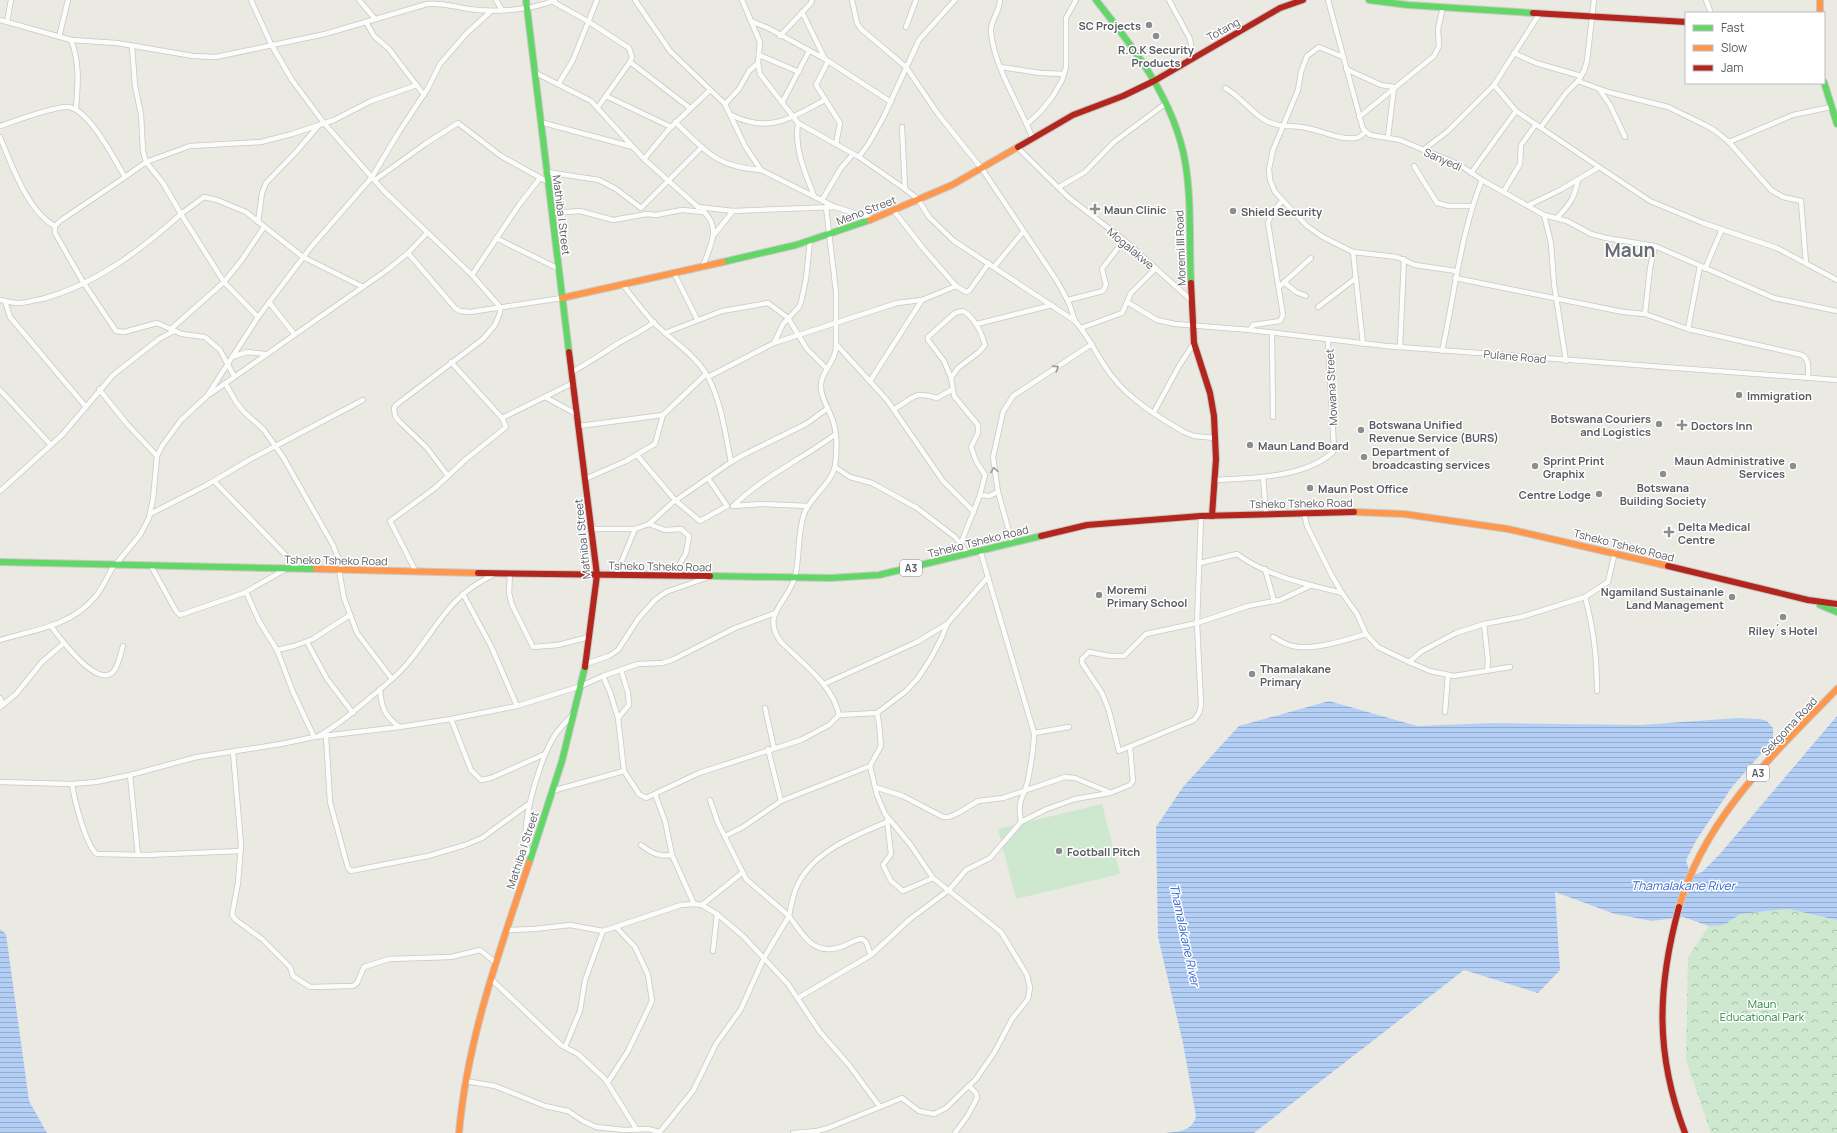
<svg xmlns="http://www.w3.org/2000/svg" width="1837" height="1133" font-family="Manrope,sans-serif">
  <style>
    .park { fill: url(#park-crowns) }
    .pitch { fill: #cee8cf }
    .water { fill: url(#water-rules) }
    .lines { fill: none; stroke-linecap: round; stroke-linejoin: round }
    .street-casing { stroke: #c8c8c7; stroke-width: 6 }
    .fast-casing { stroke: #c9c8c8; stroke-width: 8 }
    .slow-casing { stroke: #c9c8c8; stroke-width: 8 }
    .jam-casing { stroke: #c9c8c8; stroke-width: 8 }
    .street { stroke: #fcfcfb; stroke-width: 4.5 }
    .fast { stroke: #63d668; stroke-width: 6 }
    .slow { stroke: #ff974d; stroke-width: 6 }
    .jam { stroke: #b3261e; stroke-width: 6 }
    .oneway { stroke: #9a9b9f }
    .poi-dot { fill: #8b8d8f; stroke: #fff; stroke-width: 1.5 }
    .labels { text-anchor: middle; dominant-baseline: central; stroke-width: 3; stroke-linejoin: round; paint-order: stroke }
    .shield { fill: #fff; stroke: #8a8c91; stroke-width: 1 }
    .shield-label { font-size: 10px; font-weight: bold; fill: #585b62 }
    .poi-label { font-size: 11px; font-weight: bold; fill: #585b62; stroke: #fff; text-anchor: start }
    .street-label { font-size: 11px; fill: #585b62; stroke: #fff }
    .park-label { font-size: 11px; fill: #2c863f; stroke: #fff }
    .water-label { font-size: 12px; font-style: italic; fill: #3465ce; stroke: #fff }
    .town-label { font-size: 19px; font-weight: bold; fill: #696d74; stroke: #fff }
  </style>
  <defs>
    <pattern id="park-crowns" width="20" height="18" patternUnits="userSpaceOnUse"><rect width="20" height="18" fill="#cee8cf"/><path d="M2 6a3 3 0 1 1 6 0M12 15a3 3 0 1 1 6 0" fill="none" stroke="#aabfab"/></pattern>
    <pattern id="water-rules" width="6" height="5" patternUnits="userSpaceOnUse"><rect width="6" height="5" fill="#b4cff6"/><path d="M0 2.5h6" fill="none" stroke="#95abcb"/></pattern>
  </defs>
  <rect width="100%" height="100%" fill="#eae9e2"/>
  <polygon class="park" points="1788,909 1837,920 1837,1133 1711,1133 1686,1060 1688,957 1709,926 1723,925 1741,914"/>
  <polygon class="pitch" points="1102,804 1120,874 1016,899 998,829"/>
  <g class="water">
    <path d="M1329,701L1417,726L1493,723L1640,725L1738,718L1760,719L1767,721L1773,728V740L1732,787L1697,839L1686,860L1689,870L1696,874L1702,872L1719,855L1837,716V920L1788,909L1741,914L1723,925L1709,926L1683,917L1652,921L1615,914L1555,892L1560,970L1538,993L1464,970L1254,1133H1165C1178,1132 1193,1131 1196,1116L1183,1043L1158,937L1156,827L1183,787L1239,726Z"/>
    <polygon points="0,929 6,934 29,1101 47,1133 0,1133"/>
  </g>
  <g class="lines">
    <g class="street-casing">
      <g id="street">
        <polyline points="251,0 271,44 292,80 324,123 384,191 472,275 500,307 500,313 495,325 483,339 396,405 394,408 395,416 399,421 427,448 448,476 435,488 390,521 416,572"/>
        <polyline points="359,0 375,19"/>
        <polyline points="496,0 502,10"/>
        <polyline points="550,0 589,22 629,48 632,57 630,62 598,107"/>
        <polyline points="635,0 670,51 725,104 745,146 761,170 833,206"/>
        <path d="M742,0L760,42L758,63L760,74L798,123L859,157L905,189L918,199L929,217L954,241L1075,321C1090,338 1098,358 1111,375C1129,399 1158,417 1184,432L1194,436L1215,438"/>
        <polyline points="852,0 857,23 861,29 906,67 938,114 982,169 1057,281 1069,303 1075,321"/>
        <path d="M1000,0C1000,12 990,20 991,32C994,67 1020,106 1033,139"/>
        <polyline points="1169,0 1190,39 1193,57"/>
        <path d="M1328,0L1363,129L1370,135L1400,140L1460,165L1482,180C1460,235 1455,293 1442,351"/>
        <polyline points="1706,0 1711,13"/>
        <polyline points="802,12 825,59"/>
        <polyline points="1540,13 1494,85 1516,111 1599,167"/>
        <path d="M0,20L71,40L117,43L193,56L216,57L325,34L427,4C441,2 455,7 469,9C493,13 533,10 555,0"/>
        <polyline points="7,22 11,0"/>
        <polyline points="366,22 374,36 389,49 424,95"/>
        <polyline points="753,22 768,28 825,59 891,102"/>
        <polyline points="906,27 916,0"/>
        <polyline points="780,36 811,3 812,0"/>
        <polyline points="59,37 68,0"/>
        <path d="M71,40C80,63 78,84 76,108"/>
        <polyline points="132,46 135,86 141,114 143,151 146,162 190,146 261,142 292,134 334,120 371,101 417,85"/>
        <polyline points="1514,53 1536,63 1581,76"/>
        <polyline points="759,55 799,72"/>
        <polyline points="1343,57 1319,47 1307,56 1301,72 1298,90 1273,150 1269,169 1270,180 1275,192 1307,226 1323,237 1353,252 1397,257 1415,265 1456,271"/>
        <polyline points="828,61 816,85 840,123 836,144"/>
        <polyline points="630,62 690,108"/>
        <polyline points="1001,67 1040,73 1064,74"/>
        <polyline points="1346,69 1381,85 1394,87 1388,137"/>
        <polyline points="534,72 591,101 644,159 698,207 733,211 835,207 874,219"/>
        <polyline points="1578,81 1608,92 1668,107 1705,125 1714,130 1729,142 1771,190 1783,197 1801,201 1806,263"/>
        <polyline points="559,83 573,60 597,0"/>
        <path d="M1225,88C1240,96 1249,110 1263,119C1277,128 1292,125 1307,128C1323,131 1339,140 1355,138C1360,138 1362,135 1365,132"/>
        <polyline points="1599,89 1610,105 1625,137"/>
        <polyline points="606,96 671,127"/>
        <polyline points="782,103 809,51"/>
        <polyline points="725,104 739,89 749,71 758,63"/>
        <path d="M731,115C770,134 790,118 825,100"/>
        <polyline points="1359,117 1434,56 1439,46 1438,29 1443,7"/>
        <polyline points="540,122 633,147"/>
        <path d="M675,122C706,151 715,167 761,170"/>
        <path d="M798,123C794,149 805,172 814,196"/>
        <polyline points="1027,124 1041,111 1053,96 1062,80 1066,67 1066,18 1076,0"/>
        <path d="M0,126C15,121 54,106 68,107C89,109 114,159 125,177L60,221L55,226V233L83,282L116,331L124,332L157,323L182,334L205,337L220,350L234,376"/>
        <polyline points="902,127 905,189"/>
        <polyline points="1541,127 1566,93 1578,81 1584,71 1587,61 1594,0"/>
        <path d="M0,137C11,164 28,212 55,226"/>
        <polyline points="1729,142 1793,115 1831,107"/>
        <polyline points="1018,148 1068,197 1124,240 1191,300"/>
        <polyline points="1423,150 1447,132 1494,85"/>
        <polyline points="859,157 869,143 883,118 919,40 955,0"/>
        <polyline points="644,159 669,129 710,90"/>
        <polyline points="1414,166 1437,203 1449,206 1473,206"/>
        <polyline points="547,172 599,180 616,189 641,208 702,147"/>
        <polyline points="1471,173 1516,111"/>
        <polyline points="375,180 425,144 458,123 501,156 548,182"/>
        <polyline points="1482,180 1544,215 1551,243 1554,284 1566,361"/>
        <polyline points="1059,187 1085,172 1114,142 1165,104"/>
        <polyline points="1504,191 1520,164 1521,145 1536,124"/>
        <polyline points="822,200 841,168 853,154"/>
        <polyline points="1529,205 1560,190 1599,167 1650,201 1703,223 1777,248 1837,280"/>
        <path d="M826,207L836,292V348C835,362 822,371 821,384C820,397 829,409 833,421C838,436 837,451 835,466C832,483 810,497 804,514C797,535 800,557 795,577C788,602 760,615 781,642C802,663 833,685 839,715"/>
        <polyline points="894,211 922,247 956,286 966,292 969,291 989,263"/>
        <polyline points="552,213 580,211 613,220 647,214 656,215 682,210 704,212"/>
        <polyline points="1544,215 1567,221 1591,234 1606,238 1655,246 1774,298 1837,311"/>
        <path d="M1557,218C1570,204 1574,199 1578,180"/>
        <polyline points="258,222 262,193 266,183 296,152 319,125"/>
        <polyline points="713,236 733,211"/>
        <polyline points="496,238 559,269"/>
        <polyline points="1353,252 1363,344"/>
        <polyline points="408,253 427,233"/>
        <path d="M703,266C710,246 722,228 703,211"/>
        <polyline points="994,267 1023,232"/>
        <polyline points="1705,269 1722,229"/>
        <polyline points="674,273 697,319"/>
        <polyline points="472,275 519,205 540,178"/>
        <path d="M1455,278L1623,312L1645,314L1688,329L1802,355C1810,360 1808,369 1808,378"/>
        <polyline points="1284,282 1296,292 1306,296"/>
        <polyline points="1279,287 1311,258"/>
        <path d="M0,300C6,301 12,303 18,303C26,303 34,300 42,299C95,285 141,250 181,214L163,183L146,162L125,177"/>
        <polyline points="1068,300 1103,291 1106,285 1102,269 1124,240"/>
        <polyline points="5,301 10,317 86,407"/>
        <polyline points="269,302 294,334"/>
        <polyline points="1127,302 1157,320 1175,324 1250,330 1386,346 1837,380"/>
        <polyline points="1318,307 1356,278"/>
        <polyline points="1645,314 1650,268 1655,246"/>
        <polyline points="258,317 224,282 181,214 204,197 217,200 246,212 303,257 363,287"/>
        <polyline points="977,324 1052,305"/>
        <polyline points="1081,328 1122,313 1131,293 1156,268"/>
        <polyline points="171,329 224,282 241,261 264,227"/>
        <polyline points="1688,329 1700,266"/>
        <polyline points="1250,330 1253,325 1280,321 1283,315 1268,223 1272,213 1282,201"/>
        <polyline points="665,333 722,311 768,303 788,318 807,349 827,369"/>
        <polyline points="1272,334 1273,417"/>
        <polyline points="774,343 783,324 799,307 801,302 806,279 810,241"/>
        <polyline points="836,344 887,400 943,481 974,512"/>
        <polyline points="1400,347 1404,259"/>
        <polyline points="232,357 247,352 265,354"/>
        <path d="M572,372C587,364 600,355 614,346C628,337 640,333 654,322"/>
        <polyline points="708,377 774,343 897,303 922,300 956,286"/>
        <path d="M951,378L958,368L979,352L985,345C981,331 975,318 963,311L955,313L928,337V340L944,361L951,378L954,396L978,425V433L971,447L976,461L985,475L980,495L989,496L998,492"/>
        <polyline points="870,381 922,300"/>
        <polyline points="225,383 236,402 244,412 264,430 283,457 333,545 343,570"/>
        <polyline points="99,389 127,424 157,456"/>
        <polyline points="0,390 51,445"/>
        <polyline points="210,394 387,270 408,253 455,308 460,311 470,312 562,298"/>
        <polyline points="545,397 578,415"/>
        <path d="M894,409C914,399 911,390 937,398L953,389"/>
        <polyline points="1154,412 1179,366 1194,343"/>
        <polyline points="502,418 573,383"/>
        <polyline points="579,426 663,415"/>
        <polyline points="637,455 675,500 700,521 727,506 708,478"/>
        <polyline points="731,462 747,453 806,424 828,408"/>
        <polyline points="835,467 850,477 872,483 917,508 955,537 968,554"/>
        <polyline points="448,476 465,460 506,427 502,418 451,362"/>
        <polyline points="1263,477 1266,513"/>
        <polyline points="585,479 626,461 655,444 663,415 706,374"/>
        <path d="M1214,480C1251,478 1305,478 1333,452L1334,449L1328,341"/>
        <polyline points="214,481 299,569"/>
        <polyline points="0,491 62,435 113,375 159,339 174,331"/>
        <path d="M733,506C764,476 802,459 836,434"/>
        <polyline points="733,506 762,504 808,506"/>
        <polyline points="1304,513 1307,526 1332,576 1342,593 1357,614 1366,634 1378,647 1409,662 1422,651 1456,633 1484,624 1521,617 1585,597 1608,582 1615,552"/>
        <polyline points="150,514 205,486 249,460 363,400"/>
        <polyline points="1201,516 1197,623 1201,705 1199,713 1194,720 1119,751 1109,711 1102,693 1082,663 1082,659 1089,652 1110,656 1124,656 1146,634 1197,623 1248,606 1280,600 1312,585"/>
        <polyline points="649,524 665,530 681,529 689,536 686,553 673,576"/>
        <path d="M592,529H635L649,524L672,503L731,462C725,433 722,404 708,377C696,355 671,340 654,323C643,311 633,298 623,285"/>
        <polyline points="1012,542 998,492 993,457 1003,412 1013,396 1092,344"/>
        <polyline points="961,543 980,495"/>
        <path d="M980,550L1034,733C1034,749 1031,764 1028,780C1023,800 1017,798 1021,822"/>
        <path d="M1200,563L1237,554C1266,576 1307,584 1342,593"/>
        <polyline points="116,564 140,535 149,518 153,499 157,456 162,446 181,420 207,396 258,317 311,247 372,177 397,135 428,88 440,64 466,34 491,11"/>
        <polyline points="151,566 176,611 180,615 244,593 284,570"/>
        <polyline points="1265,569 1274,601"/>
        <polyline points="339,570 344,598 357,633 392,679"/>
        <polyline points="510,573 509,593 512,605 533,647 558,645 589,637"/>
        <polyline points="616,575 635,529"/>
        <polyline points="246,592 259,621 277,650 294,646 313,639 350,615"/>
        <polyline points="463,594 491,646 517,706"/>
        <path d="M1585,597C1594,629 1597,658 1597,691"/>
        <polyline points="1484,624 1488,661 1487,671"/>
        <path d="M51,626C59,637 97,689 113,672C119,666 120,654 123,646"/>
        <path d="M1273,637C1279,640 1286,645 1293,646C1313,651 1346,640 1366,634"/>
        <path d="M0,640C34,630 71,626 95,597C103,588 108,575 114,565"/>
        <polyline points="307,642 327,679 353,713"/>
        <polyline points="277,650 293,692 314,737"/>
        <polyline points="1409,662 1430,671 1454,676 1510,667"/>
        <polyline points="585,664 609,656 618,650 638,619 655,600 666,592 706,578"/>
        <polyline points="603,676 610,692 618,718 624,771 639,794 646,798 699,773 801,740 829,725 839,715 877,713 906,691 918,678 931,658 942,637 947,624"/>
        <polyline points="824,684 917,642 947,624 988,577"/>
        <path d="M380,689C381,707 385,717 400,727"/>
        <polyline points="0,698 3,705"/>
        <polyline points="0,707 16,694 42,662 64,643"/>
        <polyline points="765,708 774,748"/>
        <polyline points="1445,712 1448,675"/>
        <polyline points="618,718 629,705 628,693 621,670"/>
        <polyline points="451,719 471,770 481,780 491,778 545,754"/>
        <polyline points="1034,733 1069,727"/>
        <path d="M320,735C339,725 354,711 371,697C385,685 400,674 411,659C438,626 450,595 493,575"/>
        <polyline points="326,736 330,802 348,868 351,871 428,856 465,845 482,838 530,803"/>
        <polyline points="768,749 781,801"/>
        <polyline points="233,752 241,844 238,883 232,915 236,920 262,939 290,967 293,976 310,987 353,986 357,983 364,967 389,959 451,957 480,950 496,963"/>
        <polyline points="130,775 138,855"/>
        <polyline points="0,782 72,784 96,782 130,775 197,757 281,744 314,737 400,727 451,719 517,706 581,686 603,676 638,664 662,663 672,660 735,628 775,613"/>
        <path d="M72,784C74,798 86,847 97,854L146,855L241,851"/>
        <polyline points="875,787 903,796 943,817 949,817 958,813 978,801 1003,798 1065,777 1075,778 1109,792"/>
        <polyline points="552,791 624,771"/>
        <polyline points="655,794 665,821 672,855 694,904"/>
        <polyline points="887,820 891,854 883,865 891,881 903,891 933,878"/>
        <polyline points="725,836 743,827 781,801 870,766"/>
        <path d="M641,845C652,853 658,857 672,855"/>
        <path d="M531,857C515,837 539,764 551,742C556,731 566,722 574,713"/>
        <polyline points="702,905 743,872"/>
        <polyline points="507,930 534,929 570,925 603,931 681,905 694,904 702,905 717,914 743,936 788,984 820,1032 849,1065 880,1107"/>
        <polyline points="713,951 717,914"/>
        <path d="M871,955L866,942L862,939C855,939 848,945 841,947C813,956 804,936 789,916C791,905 793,894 798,884C814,851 856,835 887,822"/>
        <polyline points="491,979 561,1045 578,1054 605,1079 637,1130"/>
        <polyline points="798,998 871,955 910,919 949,890 966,870 990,858 1021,822 1047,809 1075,799 1110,793 1130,785 1133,781 1130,747"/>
        <polyline points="565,1047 580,1011 585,980 603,931"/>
        <polyline points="465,1081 495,1086 545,1106 568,1111 583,1121 596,1127 624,1130 648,1129 659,1132"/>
        <polyline points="608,1082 628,1051 652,1001 648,975 635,947 616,927"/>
        <polyline points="659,1133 693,1091 716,1044 741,1009 764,958 789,916 746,879 718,823 710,800"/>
        <polyline points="793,1133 817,1131 828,1128 902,1098 919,1111 934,1114 946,1108 976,1079 994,1053 1012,1019 1028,999 1030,988 1027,975 1001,932 933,878 910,844 885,814 877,795 870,766 881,746 879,723 877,713"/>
        <polyline points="955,1133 968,1115 977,1098 976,1093 969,1086"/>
      </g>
    </g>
    <g class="fast-casing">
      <g id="fast">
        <polyline points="526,0 569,352"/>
        <path d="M1096,0C1134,48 1174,99 1185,161C1192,201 1189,243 1191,283"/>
        <polyline points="1369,0 1408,5 1533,13"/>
        <polyline points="1824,82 1837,124"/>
        <polyline points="723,262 796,245 870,220"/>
        <polyline points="0,562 316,569"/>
        <polyline points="710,576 830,578 879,575 1041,536"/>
        <polyline points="1820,605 1837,612"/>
        <polyline points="529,863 562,761 585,667"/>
      </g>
    </g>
    <g class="slow-casing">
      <g id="slow">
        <polyline points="1820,0 1820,13"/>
        <polyline points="870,220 952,185 1018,147"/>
        <polyline points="562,298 723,262"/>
        <polyline points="1354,512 1404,514 1508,529 1668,566"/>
        <polyline points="316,569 478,573"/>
        <path d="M1679,907C1705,817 1774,754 1837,689"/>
        <path d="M459,1133C467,1040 499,952 529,863"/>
      </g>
    </g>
    <g class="jam-casing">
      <g id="jam">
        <polyline points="1533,13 1686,22"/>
        <polyline points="1018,147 1073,115 1123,96 1154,81 1280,8 1303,0"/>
        <polyline points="1191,283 1194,343 1210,393 1214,416 1216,459 1212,516"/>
        <polyline points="569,352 597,575 585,667"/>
        <polyline points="1041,536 1087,525 1201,516 1354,512"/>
        <polyline points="1668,566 1808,600 1837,604"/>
        <polyline points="478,573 710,576"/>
        <path d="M1679,907C1657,988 1655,1054 1685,1133"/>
      </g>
    </g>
    <use href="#street" class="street"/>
    <use href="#fast" class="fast"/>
    <use href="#slow" class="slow"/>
    <use href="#jam" class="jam"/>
  </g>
  <defs><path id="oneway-chevron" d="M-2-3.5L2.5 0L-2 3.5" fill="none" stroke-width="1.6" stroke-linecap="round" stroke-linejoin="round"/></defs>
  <g class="oneway">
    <use href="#oneway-chevron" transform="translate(1056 368) rotate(-33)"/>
    <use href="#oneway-chevron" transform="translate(994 470) rotate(-99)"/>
  </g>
  <g class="poi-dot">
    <circle cx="1149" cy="25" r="4"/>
    <circle cx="1156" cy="36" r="4"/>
    <path d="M1093 203h4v4h4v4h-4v4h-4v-4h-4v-4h4z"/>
    <circle cx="1233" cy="211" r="4"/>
    <circle cx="1739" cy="395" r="4"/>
    <circle cx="1659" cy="424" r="4"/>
    <path d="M1680 419h4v4h4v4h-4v4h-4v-4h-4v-4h4z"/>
    <circle cx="1361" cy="430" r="4"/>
    <circle cx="1250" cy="445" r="4"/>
    <circle cx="1364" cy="457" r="4"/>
    <circle cx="1535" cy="466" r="4"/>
    <circle cx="1793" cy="466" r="4"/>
    <circle cx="1663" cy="474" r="4"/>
    <circle cx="1310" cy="488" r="4"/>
    <circle cx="1599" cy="494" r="4"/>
    <path d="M1667 526h4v4h4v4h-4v4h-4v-4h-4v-4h4z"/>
    <circle cx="1099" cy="595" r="4"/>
    <circle cx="1732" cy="597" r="4"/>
    <circle cx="1783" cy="617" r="4"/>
    <circle cx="1252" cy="674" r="4"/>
    <circle cx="1059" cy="851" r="4"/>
  </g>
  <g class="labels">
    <g class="shield">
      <rect x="900" y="560" width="22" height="16" rx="3"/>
      <rect x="1747" y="765" width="22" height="16" rx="3"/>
    </g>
    <g class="shield-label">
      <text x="911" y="568">A3</text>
      <text x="1758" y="773">A3</text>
    </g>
    <g class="poi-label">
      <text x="1141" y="25" text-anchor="end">SC Projects</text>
      <text x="1156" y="49" text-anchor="middle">R.O.K Security<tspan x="1156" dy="13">Products</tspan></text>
      <text x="1104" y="209">Maun Clinic</text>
      <text x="1241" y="211">Shield Security</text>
      <text x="1747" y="395">Immigration</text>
      <text x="1651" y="418" text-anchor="end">Botswana Couriers<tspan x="1651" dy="13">and Logistics</tspan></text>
      <text x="1369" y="424">Botswana Unified<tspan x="1369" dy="13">Revenue Service (BURS)</tspan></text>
      <text x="1691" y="425">Doctors Inn</text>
      <text x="1258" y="445">Maun Land Board</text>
      <text x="1372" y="451">Department of<tspan x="1372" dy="13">broadcasting services</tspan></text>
      <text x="1543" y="460">Sprint Print<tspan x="1543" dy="13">Graphix</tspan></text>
      <text x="1785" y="460" text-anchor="end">Maun Administrative<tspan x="1785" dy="13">Services</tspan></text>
      <text x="1663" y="487" text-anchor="middle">Botswana<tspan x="1663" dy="13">Building Society</tspan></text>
      <text x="1318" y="488">Maun Post Office</text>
      <text x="1591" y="494" text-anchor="end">Centre Lodge</text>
      <text x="1678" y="526">Delta Medical<tspan x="1678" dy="13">Centre</tspan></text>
      <text x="1107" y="589">Moremi<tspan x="1107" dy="13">Primary School</tspan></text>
      <text x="1724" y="591" text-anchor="end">Ngamiland Sustainanle<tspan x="1724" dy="13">Land Management</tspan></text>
      <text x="1783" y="630" text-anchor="middle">Riley´s Hotel</text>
      <text x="1260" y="668">Thamalakane<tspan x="1260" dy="13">Primary</tspan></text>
      <text x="1067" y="851">Football Pitch</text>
    </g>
    <g class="street-label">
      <text transform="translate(1223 29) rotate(-29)">Totang</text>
      <text transform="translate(1443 159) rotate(24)">Sanyedi</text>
      <text transform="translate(866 210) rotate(-21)">Meno Street</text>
      <text transform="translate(562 215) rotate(83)">Mathiba I Street</text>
      <text transform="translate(1131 248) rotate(40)">Mogalakwe</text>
      <text transform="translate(1180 248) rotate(-92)">Moremi III Road</text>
      <text transform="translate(1515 356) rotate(5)">Pulane Road</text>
      <text transform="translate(1331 387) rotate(-93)">Mowana Street</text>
      <text transform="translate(1301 503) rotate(-1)">Tsheko Tsheko Road</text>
      <text transform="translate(582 539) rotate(-96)">Mathiba I Street</text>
      <text transform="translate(978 541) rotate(-14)">Tsheko Tsheko Road</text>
      <text transform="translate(1624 545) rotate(14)">Tsheko Tsheko Road</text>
      <text transform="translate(336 560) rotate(1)">Tsheko Tsheko Road</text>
      <text transform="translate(660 566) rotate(1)">Tsheko Tsheko Road</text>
      <text transform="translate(1789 726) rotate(-47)">Sekgoma Road</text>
      <text transform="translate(522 850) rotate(-72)">Mathiba I Street</text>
    </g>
    <g class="park-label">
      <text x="1762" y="1003">Maun<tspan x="1762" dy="13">Educational Park</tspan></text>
    </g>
    <g class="water-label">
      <text x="1683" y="885">Thamalakane River</text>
      <text transform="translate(1185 935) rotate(78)">Thamalakane River</text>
    </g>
    <g class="town-label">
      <text x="1630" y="250">Maun</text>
    </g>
  </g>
  <rect x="1685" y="12" width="140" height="72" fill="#ffffff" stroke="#bcbdc0"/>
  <rect x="1693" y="25" width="20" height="6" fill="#63d668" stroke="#bcbdc0"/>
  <text x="1721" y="32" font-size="12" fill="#585b62">Fast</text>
  <rect x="1693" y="45" width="20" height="6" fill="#ff974d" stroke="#bcbdc0"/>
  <text x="1721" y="52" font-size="12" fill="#585b62">Slow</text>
  <rect x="1693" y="65" width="20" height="6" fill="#b3261e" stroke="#bcbdc0"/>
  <text x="1721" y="72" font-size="12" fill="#585b62">Jam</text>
</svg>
